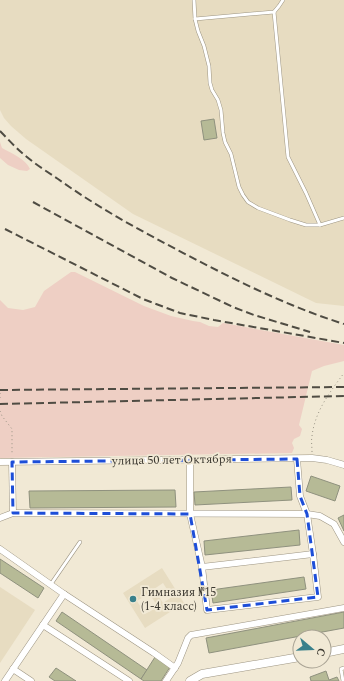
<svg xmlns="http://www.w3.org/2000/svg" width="344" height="681" font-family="Spectral,serif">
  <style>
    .built { fill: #e7dcc1; fill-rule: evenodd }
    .green { fill: #eecfc4 }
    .building { fill: #b6ba96; stroke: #8f917e }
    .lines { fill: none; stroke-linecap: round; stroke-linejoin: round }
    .service-casing { stroke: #9d9583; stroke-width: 4 }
    .minor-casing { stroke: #9d9583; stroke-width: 7 }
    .tertiary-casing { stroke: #9d9583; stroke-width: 9 }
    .path { stroke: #999485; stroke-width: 1; stroke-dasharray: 1 3; stroke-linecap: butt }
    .service { stroke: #fff; stroke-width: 3 }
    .minor { stroke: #fff; stroke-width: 6 }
    .tertiary { stroke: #fff; stroke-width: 8 }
    .rail { stroke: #4f4c43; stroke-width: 2; stroke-dasharray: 8 4; stroke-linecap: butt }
    .marked { fill: none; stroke: #1d4ed8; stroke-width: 3; stroke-dasharray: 8 5; stroke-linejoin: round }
    .poi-dot { fill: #39808b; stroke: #f1e9d5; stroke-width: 1.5 }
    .labels { text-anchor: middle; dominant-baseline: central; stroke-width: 3.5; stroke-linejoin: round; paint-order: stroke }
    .street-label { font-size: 12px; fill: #3b3830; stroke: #f1e9d5 }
    .poi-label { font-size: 12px; fill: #3b3830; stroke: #f1e9d5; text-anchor: start }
  </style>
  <rect width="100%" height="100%" fill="#f1e9d5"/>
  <g class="built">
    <polygon points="0,0 344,0 344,306 316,303 133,214 26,139 11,126 4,118 0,110"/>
    <path d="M162,568L184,603L145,628L123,593ZM163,583L172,597L163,603L154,589ZM149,593L158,607L145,614L137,601Z"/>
    <polygon points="0,587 35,610 0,663"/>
  </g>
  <g class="green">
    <path d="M0,142L2,148C11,153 26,159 30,169L27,171L19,170L8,165L0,158Z"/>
    <polygon points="71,272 75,272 144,306 171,316 193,321 200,322 209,326 218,327 223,323 344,345 344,361 324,366 312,371 299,425 302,429 300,436 294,439 292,443 294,448 292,453 0,458 0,300 8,308 23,310 35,307 44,291"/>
  </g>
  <g class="building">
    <polygon points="214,119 217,138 204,140 201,121"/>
    <polygon points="311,476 340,486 335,501 306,491"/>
    <polygon points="291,487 292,500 195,505 194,492"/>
    <polygon points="175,490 176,507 30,508 29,491"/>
    <polygon points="344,515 344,531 338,518"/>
    <polygon points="299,530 300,545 205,555 204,541"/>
    <polygon points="0,559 44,588 38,598 0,573"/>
    <polygon points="304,577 306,589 213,603 211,590"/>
    <polygon points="62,612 147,670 141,679 56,621"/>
    <polygon points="344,612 344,628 209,653 206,638"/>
    <polygon points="155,657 170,667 161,681 144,681 141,679"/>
    <polygon points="56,668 76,681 55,681 49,677"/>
    <polygon points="326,671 329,680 337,677 339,681 311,681 310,677"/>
  </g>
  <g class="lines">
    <g class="service-casing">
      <g id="service">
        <polyline points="194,0 195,19 198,31 204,46 209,66 210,83 212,90 218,100 221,110 223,133 225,142 231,154 239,187 243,195 248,202 258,208 290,220 306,225 320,225 344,218"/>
        <polyline points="274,12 288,157 306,193 320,225"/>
        <polyline points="195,19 274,12 279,6 283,0"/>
        <polyline points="51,584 80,542"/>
        <polyline points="343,681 341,669 344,668"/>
      </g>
    </g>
    <g class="minor-casing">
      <g id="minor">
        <polyline points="297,459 300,496 307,514 313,554"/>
        <polyline points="190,460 190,514 202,567 207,610 318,597 313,554 202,567"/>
        <polyline points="0,462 312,458 327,460 344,465"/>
        <polyline points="12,462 13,513"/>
        <polyline points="0,518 13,513 307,514 320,516 334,524 344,542"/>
        <polyline points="0,549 64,594 154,653 175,668"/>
        <polyline points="43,625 129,681"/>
        <polyline points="13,669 31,681"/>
        <polyline points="5,681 64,594"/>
        <polyline points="166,681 178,663 188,638 191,635 344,608"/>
      </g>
    </g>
    <g class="tertiary-casing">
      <g id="tertiary">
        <polyline points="324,653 344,649"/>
        <polyline points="190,681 202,674 300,657"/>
      </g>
    </g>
    <g class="path">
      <polyline points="0,393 0,400"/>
      <polyline points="0,411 2,416 12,429 12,455"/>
      <path d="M312,452C312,446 311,441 312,436C315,411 330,392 344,373"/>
    </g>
    <use href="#service" class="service"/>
    <use href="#minor" class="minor"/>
    <use href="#tertiary" class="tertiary"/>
    <g class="rail">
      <path d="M0,131C7,138 14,146 21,152C32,162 46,171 58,179C100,209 143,232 189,256C239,282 290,307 344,324"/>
      <polyline points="33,202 172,278 233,307 254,315 310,332"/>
      <polyline points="5,229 143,299 180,313 214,320 344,343"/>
      <polyline points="0,390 344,387"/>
      <polyline points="0,404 344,396"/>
    </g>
  </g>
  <path class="marked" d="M297,459L300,496L307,514L318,597L207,610L190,514L13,513L12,462Z"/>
  <circle class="poi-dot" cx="133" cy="599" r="4"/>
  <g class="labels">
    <g class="street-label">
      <text transform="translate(172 460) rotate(-1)">улица 50 лет Октября</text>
    </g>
    <g class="poi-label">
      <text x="141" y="592">Гимназия №15<tspan x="141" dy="14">(1-4 класс)</tspan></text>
    </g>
  </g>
  <g transform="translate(312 649) rotate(109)"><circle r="19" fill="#f1e9d5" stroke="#a8a293"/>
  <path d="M0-3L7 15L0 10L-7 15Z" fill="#39808b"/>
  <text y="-6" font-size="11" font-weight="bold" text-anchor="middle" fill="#3b3830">С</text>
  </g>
</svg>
